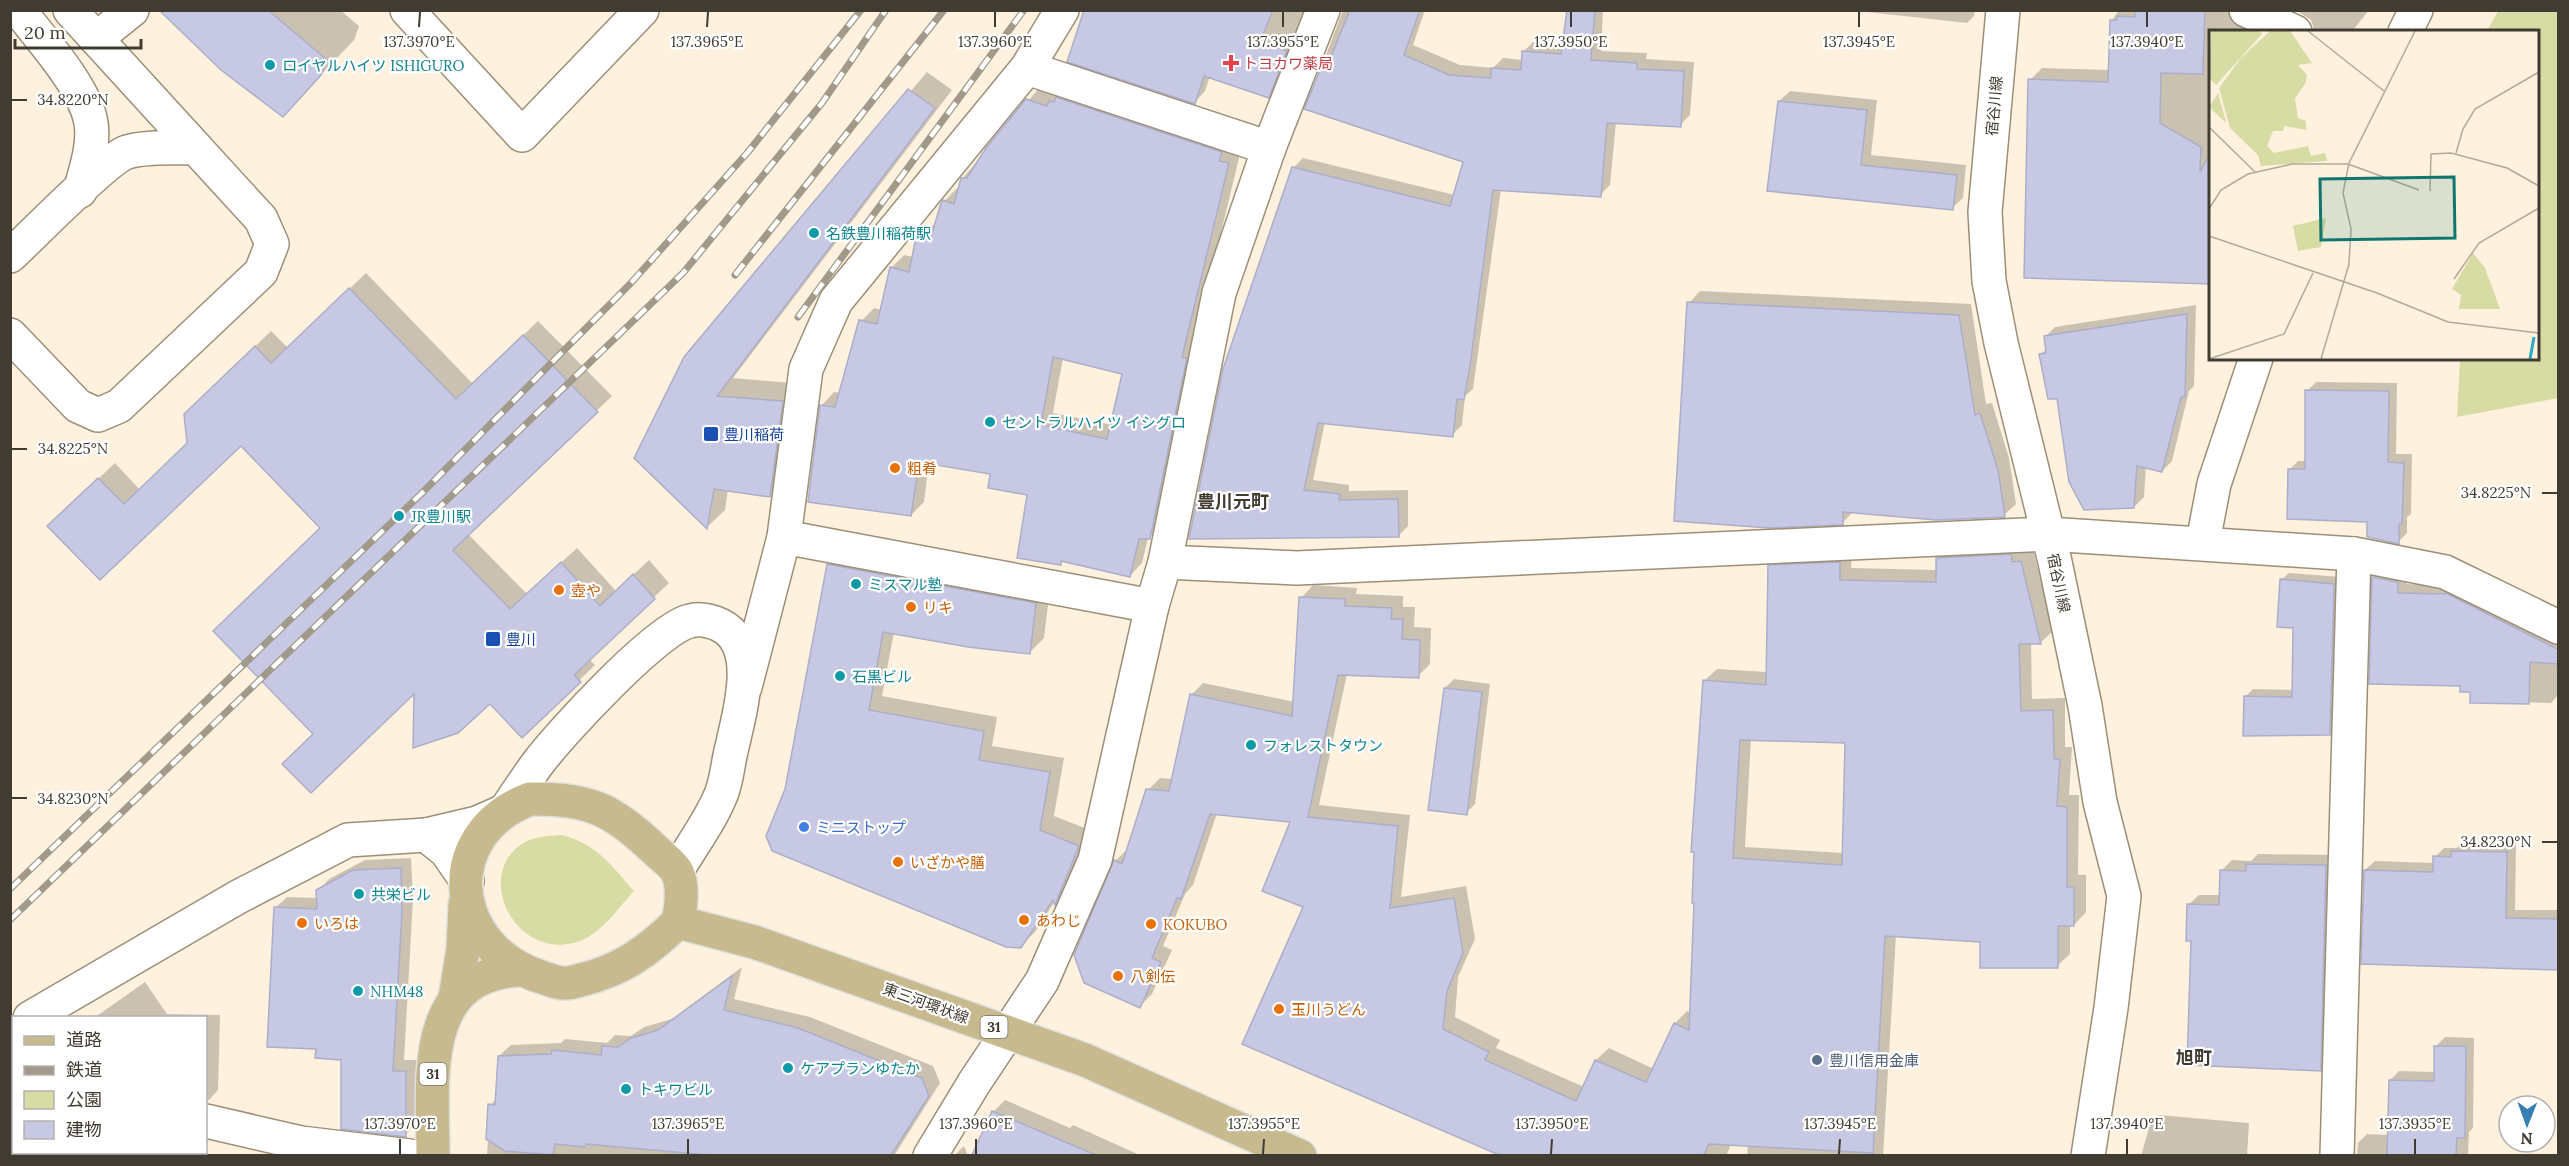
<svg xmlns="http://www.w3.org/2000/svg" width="2569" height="1166" font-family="Lora,'Noto Sans JP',serif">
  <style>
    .green { fill: #d7dba4 }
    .shadow { fill: #0003; fill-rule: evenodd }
    .building { fill: #c7c9e4; stroke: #acaec8; stroke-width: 1.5; fill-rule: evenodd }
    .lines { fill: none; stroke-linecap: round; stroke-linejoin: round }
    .street-casing { stroke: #9c8e77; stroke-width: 36 }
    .secondary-casing { stroke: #9c8e77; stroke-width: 36 }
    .primary-casing { stroke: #e1e0de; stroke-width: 36 }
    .street { stroke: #fff; stroke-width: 33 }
    .secondary { stroke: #fff; stroke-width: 33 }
    .primary { stroke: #c8ba8f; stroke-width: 33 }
    .rail-casing { stroke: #a19989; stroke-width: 7 }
    .rail { stroke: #fff; stroke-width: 4.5; stroke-dasharray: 14; stroke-linecap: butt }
    .ticks { fill: none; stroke: #413c31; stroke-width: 2 }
    .health-dot { fill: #e0444e; stroke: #fff; stroke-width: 2 }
    .culture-dot { fill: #0f9aa8; stroke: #fff; stroke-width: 2 }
    .transit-dot { fill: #1a4fb4; stroke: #fff; stroke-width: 2 }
    .food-dot { fill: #e8710a; stroke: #fff; stroke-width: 2 }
    .shop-dot { fill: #3f7fe0; stroke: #fff; stroke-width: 2 }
    .service-dot { fill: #5c6f8a; stroke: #fff; stroke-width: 2 }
    .labels { text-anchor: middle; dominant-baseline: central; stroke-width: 4.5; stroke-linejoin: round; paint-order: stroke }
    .shield { fill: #fff; stroke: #7a766f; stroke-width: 1.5 }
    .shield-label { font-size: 14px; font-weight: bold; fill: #413c31 }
    .health-label { font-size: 15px; fill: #be3a42; stroke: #fff; text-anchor: start }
    .culture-label { font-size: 15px; fill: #0d838f; stroke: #fff; text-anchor: start }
    .street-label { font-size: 15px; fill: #413c31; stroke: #fff }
    .transit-label { font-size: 15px; fill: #164399; stroke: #fff; text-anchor: start }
    .food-label { font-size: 15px; fill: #c56008; stroke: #fff; text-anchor: start }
    .shop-label { font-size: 15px; fill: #366cbe; stroke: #fff; text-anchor: start }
    .service-label { font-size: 15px; fill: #4e5e75; stroke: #fff; text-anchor: start }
    .quarter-label { font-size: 18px; font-weight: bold; fill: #413c31; stroke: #fff }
    .inset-river { fill: none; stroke: #2aa9c4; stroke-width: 3 }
    .inset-road { fill: none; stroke: #b2a999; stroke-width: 1.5 }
    .view { fill: #0f766e; fill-opacity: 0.15; stroke: #0f766e; stroke-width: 3 }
    .inset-edge { fill: none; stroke: #413c31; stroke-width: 3 }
    .ticks-label { font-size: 15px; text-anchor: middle; fill: #413c31; stroke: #fff; stroke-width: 4.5; stroke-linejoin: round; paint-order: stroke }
  </style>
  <rect width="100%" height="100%" fill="#fef2de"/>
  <g class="green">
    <polygon points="2498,11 2558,11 2558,398 2457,417 2460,359 2538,358 2538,32 2487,31"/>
    <path d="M562,835C597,844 611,865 634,891C619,907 602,933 580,941C516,964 473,875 522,844C534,836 548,836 562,835Z"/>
  </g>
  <g class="shadow">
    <polygon points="180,10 340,10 359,26 354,40 283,115"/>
    <polygon points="1187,10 1308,10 1291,54 1281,64"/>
    <polygon points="1343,10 1425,10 1413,45 1460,65 1493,68 1503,58 1523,60 1523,52 1533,42 1564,44 1568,10 1603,10 1601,51 1647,53 1646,59 1694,62 1690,115 1680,125 1616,122 1610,185 1600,195 1501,189 1473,389 1465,396 1462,425 1452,435 1325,422 1313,480 1349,485 1349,491 1408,490 1408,526 1398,536 1191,537 1293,168 1303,158 1455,195 1465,161 1306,108"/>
    <polygon points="1849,10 1975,10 1974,16 1967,23"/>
    <polygon points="2119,10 2244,10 2286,32 2210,32 2210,282 2030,80 2042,68 2110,70 2112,20"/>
    <polygon points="2296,10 2369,10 2354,29 2342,32 2315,32 2311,20"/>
    <polygon points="1081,26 1217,55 1205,91 1195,102"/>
    <polygon points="927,72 952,90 733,378 800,384 788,477 770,495 728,489 725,510 707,527 686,358"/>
    <path d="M1040,87L1241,150L1194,344L1163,525L1148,538L1142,563L1130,576L1064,560L1060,563L1028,494L992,473L929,462L924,502L911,515L809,501L822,405L834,392L841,393L861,321L874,308L882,310L891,268L904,255L913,257L917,238L930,225L935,226L942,204L957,188L959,189L962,179ZM1063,358L1124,373L1112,425L1053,413Z"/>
    <polygon points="1790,91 1877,100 1871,155 1966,165 1963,198 1952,208 1769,189 1779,101"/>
    <polygon points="366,273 473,384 538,321 612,396 468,534 527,594 577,548 616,591 649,560 669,583 589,659 595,665 522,736 490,702 416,690 315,734 322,528 241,444 100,578 65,510 115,463 140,490 189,443 202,398 271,331 288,348"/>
    <polygon points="1700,291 1971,304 1986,404 1992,403 2009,458 2016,504 2004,515 1854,511 1842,523 1689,303"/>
    <polygon points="2196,305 2194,386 2189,391 2172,461 2162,471 2146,466 2144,497 2134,507 2058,398 2040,355 2047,349 2045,337 2055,327"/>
    <polygon points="2316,382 2397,383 2396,454 2412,454 2411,514 2407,517 2407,533 2398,542 2289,470 2298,461 2306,461 2307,391"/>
    <path d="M1950,546L2033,549L2053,631L2040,643H2031L2032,699L2065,698V747H2072L2069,795H2079L2078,875H2086V912L2074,925H2070V954L2057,966L1982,940L1896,935L1883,1156H1747L1751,1099L1726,1156H1501L1305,906L1292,821L1217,813L1193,885L1185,894L1163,946L1172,950L1152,994L1140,1006L1115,861L1128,849L1148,790L1160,778L1173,779L1191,695L1203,683L1295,702L1301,598L1313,585L1357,588L1356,594L1403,596V607H1415L1414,627L1431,628L1430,664L1418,676L1347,674L1319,805L1410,815L1401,897L1466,886L1475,939L1458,977L1455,1017L1500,1040L1496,1048L1584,1087L1596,1060L1609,1048L1654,1069L1675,1023L1687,1011L1691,1013L1704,681L1717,669L1767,672L1770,566L1782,554L1852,551L1851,568L1937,570V558ZM1751,738L1847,742L1844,853L1745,847Z"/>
    <polygon points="842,551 1050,589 1044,638 1030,652 894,632 882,696 997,717 992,746 1064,758 1054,816 1092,831 1069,889 1055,901 1035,932 1020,946 787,790 828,565"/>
    <polygon points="2383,568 2407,572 2407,584 2458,585 2558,636 2558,695 2551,703 2471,701 2471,691 2462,684 2374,577"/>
    <polygon points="2289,573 2341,577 2337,726 2330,734 2245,735 2245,697 2253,689 2294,690 2294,627 2281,580"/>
    <polygon points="1454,679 1490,684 1475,804 1466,813 1445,688"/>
    <polygon points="2462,842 2516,843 2515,910 2558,910 2558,968 2365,870 2375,861 2435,863 2435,857 2444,848 2457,848"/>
    <polygon points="2258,854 2336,855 2331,1059 2320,1069 2192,939 2188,905 2199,895 2221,895 2221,871 2232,860 2251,861"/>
    <polygon points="411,858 413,899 404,1060 416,1060 416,1124 405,1135 342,1058 317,1048 275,908 287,897 318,898 318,891 329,879 365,860"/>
    <polygon points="742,967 734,999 810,1017 933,1066 940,1083 894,1156 487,1156 490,1105 497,1098 499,1056 511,1045 561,1043 565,1039 607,1043 615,1035 631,1036 644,1027 672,1019"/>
    <polygon points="145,982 167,1014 220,1015 218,1090 209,1100 206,1099 206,1018 94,1018"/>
    <polygon points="2445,1037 2474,1038 2473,1128 2469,1132 2468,1156 2357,1156 2358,1143 2367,1134 2389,1135 2390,1080 2399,1071 2435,1072 2436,1046"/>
    <polygon points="1005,1100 1070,1128 1073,1125 1142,1156 974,1156 993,1112"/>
    <polygon points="2159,1115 2249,1123 2247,1156 2141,1156 2150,1124"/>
    <polygon points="14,1138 14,1152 45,1152 44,1156 10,1156 10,1142"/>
    <polygon points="964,1146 968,1156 954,1156"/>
  </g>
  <g class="building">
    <polygon points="159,10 268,10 327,60 321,75 283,117 221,70"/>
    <polygon points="1084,10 1273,10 1260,42 1287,51 1269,98 1204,76 1195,104 1067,62"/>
    <polygon points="1350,10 1420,10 1404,55 1449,75 1491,78 1491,68 1521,70 1522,51 1561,54 1567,10 1595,10 1591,60 1637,63 1637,69 1684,71 1681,127 1607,123 1601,197 1493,190 1470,366 1464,400 1457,399 1453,437 1318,423 1304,490 1340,494 1339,500 1398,499 1399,537 1189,539 1223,369 1292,167 1450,206 1463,162 1304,109 1323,63 1328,64"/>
    <polygon points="2168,10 2205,10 2203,74 2161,73 2160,123 2201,147 2200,172 2211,152 2211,284 2024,278 2028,79 2108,82 2110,20 2117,20 2117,16 2135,17 2135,11"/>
    <polygon points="908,89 935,108 717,396 783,401 770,497 714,489 707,529 634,458 684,357"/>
    <path d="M1056,97L1222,152L1219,161L1229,163L1182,357L1187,358L1150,539H1139L1130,577L1061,561V565L1017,558L1027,495L988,488L990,474L919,462L911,516L808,502L820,405L835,407L859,320L877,324L890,267L909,272L916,237L930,240L941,203L943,200L954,204L961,178H967L986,148L1026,99L1047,106L1049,101L1054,102ZM1053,357L1122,374L1107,439L1041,425Z"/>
    <polygon points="1778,101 1867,110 1861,165 1957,175 1953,210 1767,191"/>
    <polygon points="349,288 456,399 523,335 598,412 453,550 510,609 561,562 600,606 633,574 655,599 574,675 581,682 522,738 490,704 458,733 413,748 414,694 311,793 282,764 313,734 213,631 320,528 241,446 100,580 47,526 98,478 124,504 187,443 184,414 255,346 271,363"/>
    <polygon points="1687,302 1959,315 1975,415 1980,413 1998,470 2005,517 1936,520 1843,512 1843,525 1769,528 1674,521"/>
    <polygon points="2187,314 2185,397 2181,397 2162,472 2137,466 2134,508 2084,510 2069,482 2057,399 2048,399 2039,354 2046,353 2044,336"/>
    <polygon points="2305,390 2389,391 2388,462 2404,463 2402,524 2399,524 2399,544 2367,537 2367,522 2287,519 2288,469 2305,469"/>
    <path d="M2011,554L2012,562L2021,561L2041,644H2019L2021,711L2053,710L2054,759H2060L2057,806L2067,807V887H2074V926H2058V968H1980V942L1885,936L1873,1153L1709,1144L1704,1155H1499L1242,1044L1303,907L1262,891L1290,822L1210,814L1181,899L1177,898L1152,958L1161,962L1140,1008L1084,983L1074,955L1114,860L1122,864L1146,789L1169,791L1190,694L1292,716L1299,597L1345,599V606L1392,608L1391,619H1403L1402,639L1420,640L1419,678L1338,675L1308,817L1398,826L1390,908L1454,898L1463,953L1447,991L1443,1029L1489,1052L1485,1060L1576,1101L1595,1060L1646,1082L1674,1023L1689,1030L1694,903H1692L1694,852H1691L1703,680L1766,685L1768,565L1840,562V580L1936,582V558ZM1740,740L1845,743L1842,865L1733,858Z"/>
    <polygon points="827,564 1036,603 1030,654 968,647 883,632 869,710 984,731 979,760 1050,772 1040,830 1079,846 1055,905 1053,900 1021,948 1006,947 772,851 766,836 785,789"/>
    <polygon points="2372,577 2398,582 2398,593 2448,594 2559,650 2559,664 2530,662 2529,704 2470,703 2470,692 2460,692 2460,686 2369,684"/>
    <polygon points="2280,579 2334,584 2330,735 2243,736 2244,696 2292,697 2293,628 2277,627"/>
    <polygon points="1444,688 1482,692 1467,815 1428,810"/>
    <polygon points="2451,851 2507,852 2506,918 2559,919 2559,970 2361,964 2364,870 2433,872 2433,856 2451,857"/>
    <polygon points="2246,864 2326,865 2321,1071 2187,1065 2191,941 2186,941 2187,904 2219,905 2220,870 2246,871"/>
    <polygon points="401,868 402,911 393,1071 406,1071 406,1137 341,1129 341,1060 315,1058 316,1049 267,1047 274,907 317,909 316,890 353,870"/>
    <polygon points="732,976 724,1010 798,1028 922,1078 929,1096 891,1155 709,1155 586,1144 585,1147 555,1144 553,1155 505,1151 486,1139 488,1104 495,1105 498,1056 551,1054 552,1050 601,1055 602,1046 618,1047 631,1038 658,1030"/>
    <polygon points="2434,1046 2466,1046 2465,1138 2457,1138 2456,1155 2387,1155 2389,1080 2434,1081"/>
    <polygon points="992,1111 1096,1155 972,1155"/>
  </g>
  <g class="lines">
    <g class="street-casing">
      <g id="street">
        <path d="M19,10C41,39 82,84 90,118C96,140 86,170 80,191"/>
        <polyline points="70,10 196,148"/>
        <polyline points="407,10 522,135 642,10"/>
        <polyline points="2246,10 2295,32"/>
        <polyline points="2405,32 2416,10"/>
        <polyline points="96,39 132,10"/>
        <polyline points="1027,68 1269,148"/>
        <path d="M10,256C31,237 106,159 127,152C147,146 175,148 196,148L261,219L272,244L261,272L119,406L98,415L78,406L10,335"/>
        <polyline points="784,537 1152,606"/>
        <polyline points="2203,542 2214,484 2256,358"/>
        <polyline points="1165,562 1297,568 2048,534 2354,554 2445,572 2558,627"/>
        <polyline points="745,687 784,537 806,369 836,301 1027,68 1062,10"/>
        <path d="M507,808C517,793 527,778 538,763C560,734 657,628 690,621C700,618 711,621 720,625C761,645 739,714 732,747C728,762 727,778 722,792C712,819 691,846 677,871"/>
        <polyline points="426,835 446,851 467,881"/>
        <polyline points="30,1018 238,897 348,840 426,835 477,823 502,812"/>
        <polyline points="10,1050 14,1052"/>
        <polyline points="206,1121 301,1143 410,1156"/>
        <polyline points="930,1156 974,1083 1042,981 1095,860 1152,606 1165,562 1219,293 1269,148 1323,10"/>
        <polyline points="2337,1156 2354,554"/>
      </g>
    </g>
    <g class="secondary-casing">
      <polyline id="secondary" points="2003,10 1985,212 1989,281 2001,343 2055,562 2085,706 2100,802 2124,896 2111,1008 2088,1156"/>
    </g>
    <g class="primary-casing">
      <g id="primary">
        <path d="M530,799C588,798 612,809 654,849C661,856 673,864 677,872C684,886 681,907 678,922C648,951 622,970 581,980C576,981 569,984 563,983C556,983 548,979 541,977C450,948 436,835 530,799Z"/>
        <polyline points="678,922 754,942 1085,1060 1300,1156"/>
        <polyline points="455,998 463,949 465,904"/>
        <path d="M433,1156C433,1081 418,976 519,970"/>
      </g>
    </g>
    <use href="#street" class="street"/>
    <use href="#secondary" class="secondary"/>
    <use href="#primary" class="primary"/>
    <g class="rail-casing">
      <g id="rail">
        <polyline points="735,275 944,10"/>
        <polyline points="798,317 1024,10"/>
        <polyline points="10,889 421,494 631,283 748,152 861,10"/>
        <polyline points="10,920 683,273 822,103 886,10"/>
      </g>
    </g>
    <use href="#rail" class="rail"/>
  </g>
  <path class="ticks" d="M419,27L420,12M707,27L708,12M995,27V12M1283,27V12M1571,27V12M1859,27V12M2147,27V12M12,100H27M12,449H27M2542,493H2557M12,798H27M2542,842H2557M400,1154V1139M688,1154V1139M976,1154V1139M1263,1154L1264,1139M1551,1154L1552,1139M1839,1154L1840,1139M2127,1154V1139M2415,1154V1139"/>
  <path class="health-dot" d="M1228 54h6v6h6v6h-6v6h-6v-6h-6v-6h6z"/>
  <g class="culture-dot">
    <circle cx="270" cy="65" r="6"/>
    <circle cx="814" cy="233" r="6"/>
    <circle cx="990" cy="422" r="6"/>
    <circle cx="399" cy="516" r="6"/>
    <circle cx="856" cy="584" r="6"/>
    <circle cx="840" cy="676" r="6"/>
    <circle cx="1251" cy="745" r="6"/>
    <circle cx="359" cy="894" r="6"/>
    <circle cx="358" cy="991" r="6"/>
    <circle cx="788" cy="1068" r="6"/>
    <circle cx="626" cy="1089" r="6"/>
  </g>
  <g class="transit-dot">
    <rect x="703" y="426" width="16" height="16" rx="3"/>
    <rect x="485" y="631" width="16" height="16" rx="3"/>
  </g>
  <g class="food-dot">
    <circle cx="895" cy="468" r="6"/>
    <circle cx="559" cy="590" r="6"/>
    <circle cx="911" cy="607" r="6"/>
    <circle cx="898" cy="862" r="6"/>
    <circle cx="1024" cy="920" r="6"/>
    <circle cx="302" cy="923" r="6"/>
    <circle cx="1151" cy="924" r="6"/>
    <circle cx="1118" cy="976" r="6"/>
    <circle cx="1279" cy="1009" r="6"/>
  </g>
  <circle class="shop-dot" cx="804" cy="827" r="6"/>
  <circle class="service-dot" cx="1817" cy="1060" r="6"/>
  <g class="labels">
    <g class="shield">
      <rect x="980.5" y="1016" width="27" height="22" rx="4.5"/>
      <rect x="419.5" y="1063" width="27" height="22" rx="4.5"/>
    </g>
    <g class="shield-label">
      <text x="994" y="1027">31</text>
      <text x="433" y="1074">31</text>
    </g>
    <g class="health-label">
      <text x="1243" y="63">トヨカワ薬局</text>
    </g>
    <g class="culture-label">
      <text x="282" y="65">ロイヤルハイツ ISHIGURO</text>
      <text x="826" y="233">名鉄豊川稲荷駅</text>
      <text x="1002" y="422">セントラルハイツ イシグロ</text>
      <text x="411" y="516">JR豊川駅</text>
      <text x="868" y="584">ミスマル塾</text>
      <text x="852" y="676">石黒ビル</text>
      <text x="1263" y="745">フォレストタウン</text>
      <text x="371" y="894">共栄ビル</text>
      <text x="370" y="991">NHM48</text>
      <text x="800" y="1068">ケアプランゆたか</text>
      <text x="638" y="1089">トキワビル</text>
    </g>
    <g class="street-label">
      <text transform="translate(1994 106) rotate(-85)">宿谷川線</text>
      <text transform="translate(2059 583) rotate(78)">宿谷川線</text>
      <text transform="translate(926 1003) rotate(20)">東三河環状線</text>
    </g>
    <g class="transit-label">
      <text x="724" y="434">豊川稲荷</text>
      <text x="506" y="639">豊川</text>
    </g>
    <g class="food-label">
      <text x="907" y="468">粗肴</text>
      <text x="571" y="590">壺や</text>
      <text x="923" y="607">リキ</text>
      <text x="910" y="862">いざかや膳</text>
      <text x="1036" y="920">あわじ</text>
      <text x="314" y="923">いろは</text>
      <text x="1163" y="924">KOKUBO</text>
      <text x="1130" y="976">八剣伝</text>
      <text x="1291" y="1009">玉川うどん</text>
    </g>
    <g class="shop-label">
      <text x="816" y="827">ミニストップ</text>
    </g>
    <g class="service-label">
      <text x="1829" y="1060">豊川信用金庫</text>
    </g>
    <g class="quarter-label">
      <text x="1233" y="501">豊川元町</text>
      <text x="2194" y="1057">旭町</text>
    </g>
  </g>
  <g transform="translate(2209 30)">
    <rect width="330" height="330" fill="#fef2de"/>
    <path d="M2,1H51L53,4L7,55L0,48ZM61,1H81L103,33L89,35L98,45L97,52L86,69L89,88L97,91V100L75,96L74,101H64L58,116L65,123L99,116L102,126L116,123L118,131L52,136L49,125L21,98L10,58L32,28ZM9,63L17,92H16L0,77ZM117,188L112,217L89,221L84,196ZM264,223L276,238L291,279H250L252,265L243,259Z" fill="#d7dba4"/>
    <path class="inset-river" d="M321,329L325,307"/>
    <path class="inset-road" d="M99,1L175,61M0,97L46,142M247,123L254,99L266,79L330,42M139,134L210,160M221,161L222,124L242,123L298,138L330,156M0,179L12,160L39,144L83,134H139M0,206L168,263L239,292L330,303M245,249L270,213L330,178M0,329L75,304L104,243M112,329L140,234L142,199L134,163L140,133L206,1"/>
    <path class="view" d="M245,147L246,208L112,210L111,149Z"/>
    <rect width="330" height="330" class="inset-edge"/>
  </g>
  <g class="ticks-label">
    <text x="419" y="47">137.3970°E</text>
    <text x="707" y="47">137.3965°E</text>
    <text x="995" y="47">137.3960°E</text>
    <text x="1283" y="47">137.3955°E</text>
    <text x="1571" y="47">137.3950°E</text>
    <text x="1859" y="47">137.3945°E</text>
    <text x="2147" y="47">137.3940°E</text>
    <text x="73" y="105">34.8220°N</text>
    <text x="73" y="454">34.8225°N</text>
    <text x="2496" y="498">34.8225°N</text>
    <text x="73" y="804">34.8230°N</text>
    <text x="2496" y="847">34.8230°N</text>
    <text x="400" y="1129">137.3970°E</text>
    <text x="688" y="1129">137.3965°E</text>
    <text x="976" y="1129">137.3960°E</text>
    <text x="1264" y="1129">137.3955°E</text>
    <text x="1552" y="1129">137.3950°E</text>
    <text x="1840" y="1129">137.3945°E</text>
    <text x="2127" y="1129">137.3940°E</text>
    <text x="2415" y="1129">137.3935°E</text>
  </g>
  <rect width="2569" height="1166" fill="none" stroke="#413c31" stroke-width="24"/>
  <rect x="12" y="1016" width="195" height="138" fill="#ffffff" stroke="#b3b1ad" stroke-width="1.5"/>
  <rect x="24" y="1036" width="30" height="9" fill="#c8ba8f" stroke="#b3b1ad" stroke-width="1.5"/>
  <text x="66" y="1046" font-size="18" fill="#413c31">道路</text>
  <rect x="24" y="1066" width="30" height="9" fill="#a19989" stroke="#b3b1ad" stroke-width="1.5"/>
  <text x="66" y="1076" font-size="18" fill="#413c31">鉄道</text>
  <rect x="24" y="1091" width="30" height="18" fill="#d7dba4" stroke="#b3b1ad" stroke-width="1.5"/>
  <text x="66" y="1106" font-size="18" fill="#413c31">公園</text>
  <rect x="24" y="1121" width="30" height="18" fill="#c7c9e4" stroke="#b3b1ad" stroke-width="1.5"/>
  <text x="66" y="1136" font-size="18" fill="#413c31">建物</text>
  <g transform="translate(2527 1124) rotate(181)"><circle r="28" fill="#ffffff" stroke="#b3b1ad" stroke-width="1.5"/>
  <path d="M0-4.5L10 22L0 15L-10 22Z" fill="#357fb2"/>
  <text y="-9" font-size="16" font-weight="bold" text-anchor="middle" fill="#413c31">N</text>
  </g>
  <path d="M15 39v9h126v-9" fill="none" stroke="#413c31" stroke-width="3"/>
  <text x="24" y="39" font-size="18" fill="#413c31" stroke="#ffffff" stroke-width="4.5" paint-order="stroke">20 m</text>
</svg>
